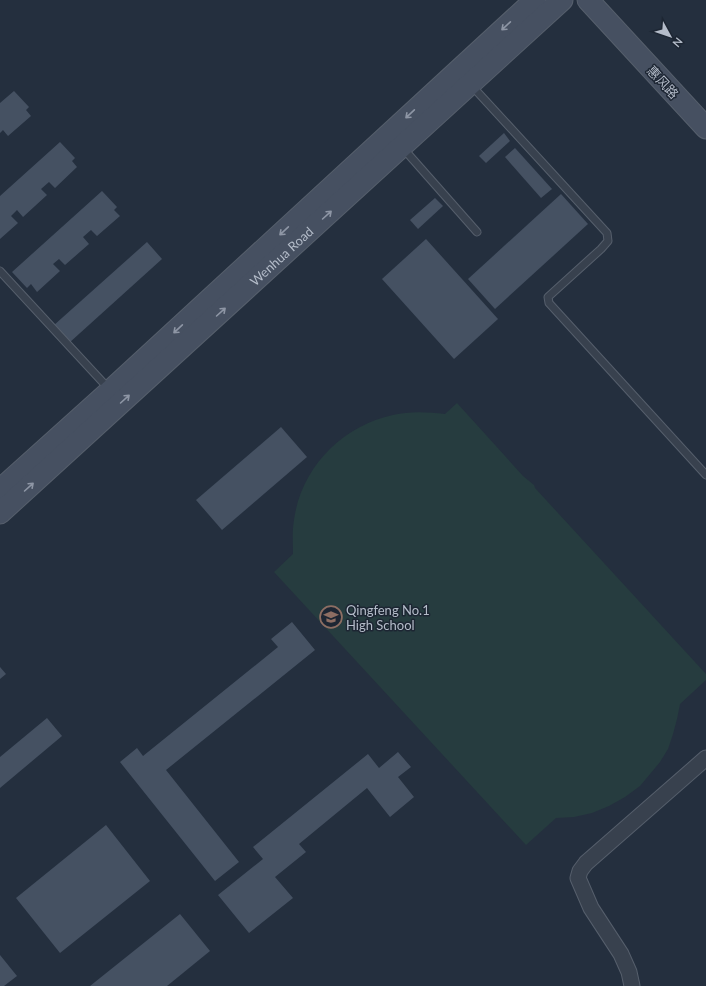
<svg xmlns="http://www.w3.org/2000/svg" width="706" height="986" font-family="Lato,'Noto Sans SC',sans-serif">
  <style>
    .green { fill: #263c3f }
    .building { fill: #455162 }
    .lines { fill: none; stroke-linecap: round; stroke-linejoin: round }
    .lane-casing { stroke: #565f6c; stroke-width: 9 }
    .street-casing { stroke: #565f6c; stroke-width: 17 }
    .secondary-casing { stroke: #565f6c; stroke-width: 23 }
    .lane { stroke: #38414e; stroke-width: 7 }
    .street { stroke: #38414e; stroke-width: 15 }
    .secondary { stroke: #465061; stroke-width: 21 }
    .oneway { stroke: #8e96a5 }
    .labels { text-anchor: middle; dominant-baseline: central; stroke-width: 3; stroke-linejoin: round; paint-order: stroke }
    .street-label { font-size: 13px; fill: #b4bcc9; stroke: #1d2633 }
    .poi-label { font-size: 13px; fill: #b4bcc9; stroke: #1d2633; text-anchor: start }
  </style>
  <rect width="100%" height="100%" fill="#242f3e"/>
  <path class="green" d="M457,403L523,476L534,485L535,488L706,674V680L680,704L677,719L673,734L668,749L660,762L640,786L625,797L609,806L592,813L574,817L556,818L526,845L274,572L293,554C293,542 292,531 294,520C301,468 342,426 393,415C410,411 427,412 445,414Z"/>
  <g class="building">
    <polygon points="14,91 29,107 26,110 31,116 8,136 3,130 0,133 0,103"/>
    <polygon points="504,133 510,141 486,163 479,156"/>
    <polygon points="60,142 75,158 72,161 77,167 55,188 49,182 41,189 47,195 23,217 17,210 11,216 18,223 0,239 0,196"/>
    <polygon points="515,148 552,189 541,198 505,157"/>
    <polygon points="102,191 117,207 114,210 120,216 97,236 91,230 83,237 89,244 65,265 59,259 53,264 60,271 37,292 31,284 27,288 12,272"/>
    <polygon points="561,194 588,224 495,309 468,279"/>
    <polygon points="435,198 443,206 418,229 410,220"/>
    <polygon points="426,239 498,319 454,359 382,279"/>
    <polygon points="147,242 162,259 69,343 53,326"/>
    <polygon points="281,427 307,457 222,530 196,500"/>
    <polygon points="292,622 315,650 166,770 239,862 215,881 120,762 137,748 143,756 278,647 271,639"/>
    <polygon points="0,667 6,674 0,679"/>
    <polygon points="47,718 62,736 0,788 0,757"/>
    <polygon points="398,752 411,767 398,777 414,797 390,817 367,788 299,844 306,852 275,877 293,898 249,933 218,895 263,859 253,847 368,754 379,768"/>
    <polygon points="106,825 150,881 60,953 16,898"/>
    <polygon points="180,914 210,951 167,986 90,986"/>
    <polygon points="0,955 17,976 4,986 0,986"/>
  </g>
  <g class="lines">
    <g class="lane-casing">
      <g id="lane">
        <polyline points="472,86 607,233 608,241 601,249 548,297 549,303 706,475"/>
        <polyline points="402,147 477,232"/>
        <polyline points="0,271 109,389"/>
      </g>
    </g>
    <g class="street-casing">
      <polyline id="street" points="632,986 629,972 621,954 591,908 578,878 580,871 586,863 706,758"/>
    </g>
    <g class="secondary-casing">
      <g id="secondary">
        <polyline points="588,0 706,128"/>
        <polyline points="0,490 110,391 535,0"/>
        <path id="s1" d="M0,513L562,0"/>
      </g>
    </g>
    <use href="#lane" class="lane"/>
    <use href="#street" class="street"/>
    <use href="#secondary" class="secondary"/>
  </g>
  <defs><path id="oneway-shaft" d="M-6 0H5M1.5-3L5.5 0L1.5 3" fill="none" stroke-width="1.6" stroke-linecap="round" stroke-linejoin="round"/></defs>
  <g class="oneway">
    <use href="#oneway-shaft" transform="translate(506 26) rotate(137)"/>
    <use href="#oneway-shaft" transform="translate(410 114) rotate(137)"/>
    <use href="#oneway-shaft" transform="translate(327 215) rotate(-42)"/>
    <use href="#oneway-shaft" transform="translate(284 231) rotate(137)"/>
    <use href="#oneway-shaft" transform="translate(221 312) rotate(-42)"/>
    <use href="#oneway-shaft" transform="translate(178 329) rotate(137)"/>
    <use href="#oneway-shaft" transform="translate(125 399) rotate(-42)"/>
    <use href="#oneway-shaft" transform="translate(29 487) rotate(-42)"/>
  </g>
  <defs>
    <g id="school-ring" transform="scale(1.15)"><circle r="9.5" fill="#1d2633" stroke="#8d6e63" stroke-width="1.5"/><path d="M0-5L7-2L0 1L-7-2ZM-4 1L0 2.5L4 1V4Q0 6-4 4Z" fill="#8d6e63"/></g>
  </defs>
  <g fill-rule="evenodd">
    <use href="#school-ring" x="331" y="617"/>
  </g>
  <g class="labels">
    <g class="street-label">
      <text transform="translate(663 82) rotate(47)">惠风路</text>
      <text stroke="none"><textPath href="#s1" startOffset="381">Wenhua Road</textPath></text>
    </g>
    <g class="poi-label">
      <text x="346" y="610">Qingfeng No.1<tspan x="346" dy="15">High School</tspan></text>
    </g>
  </g>
  <g transform="translate(670 36) rotate(130)" stroke="#1d2633" stroke-width="3" paint-order="stroke">
  <path d="M0-3L7 15L0 10L-7 15Z" fill="#b4bcc9"/>
  <text y="-6" font-size="11" font-weight="bold" text-anchor="middle" fill="#b4bcc9">N</text>
  </g>
</svg>
